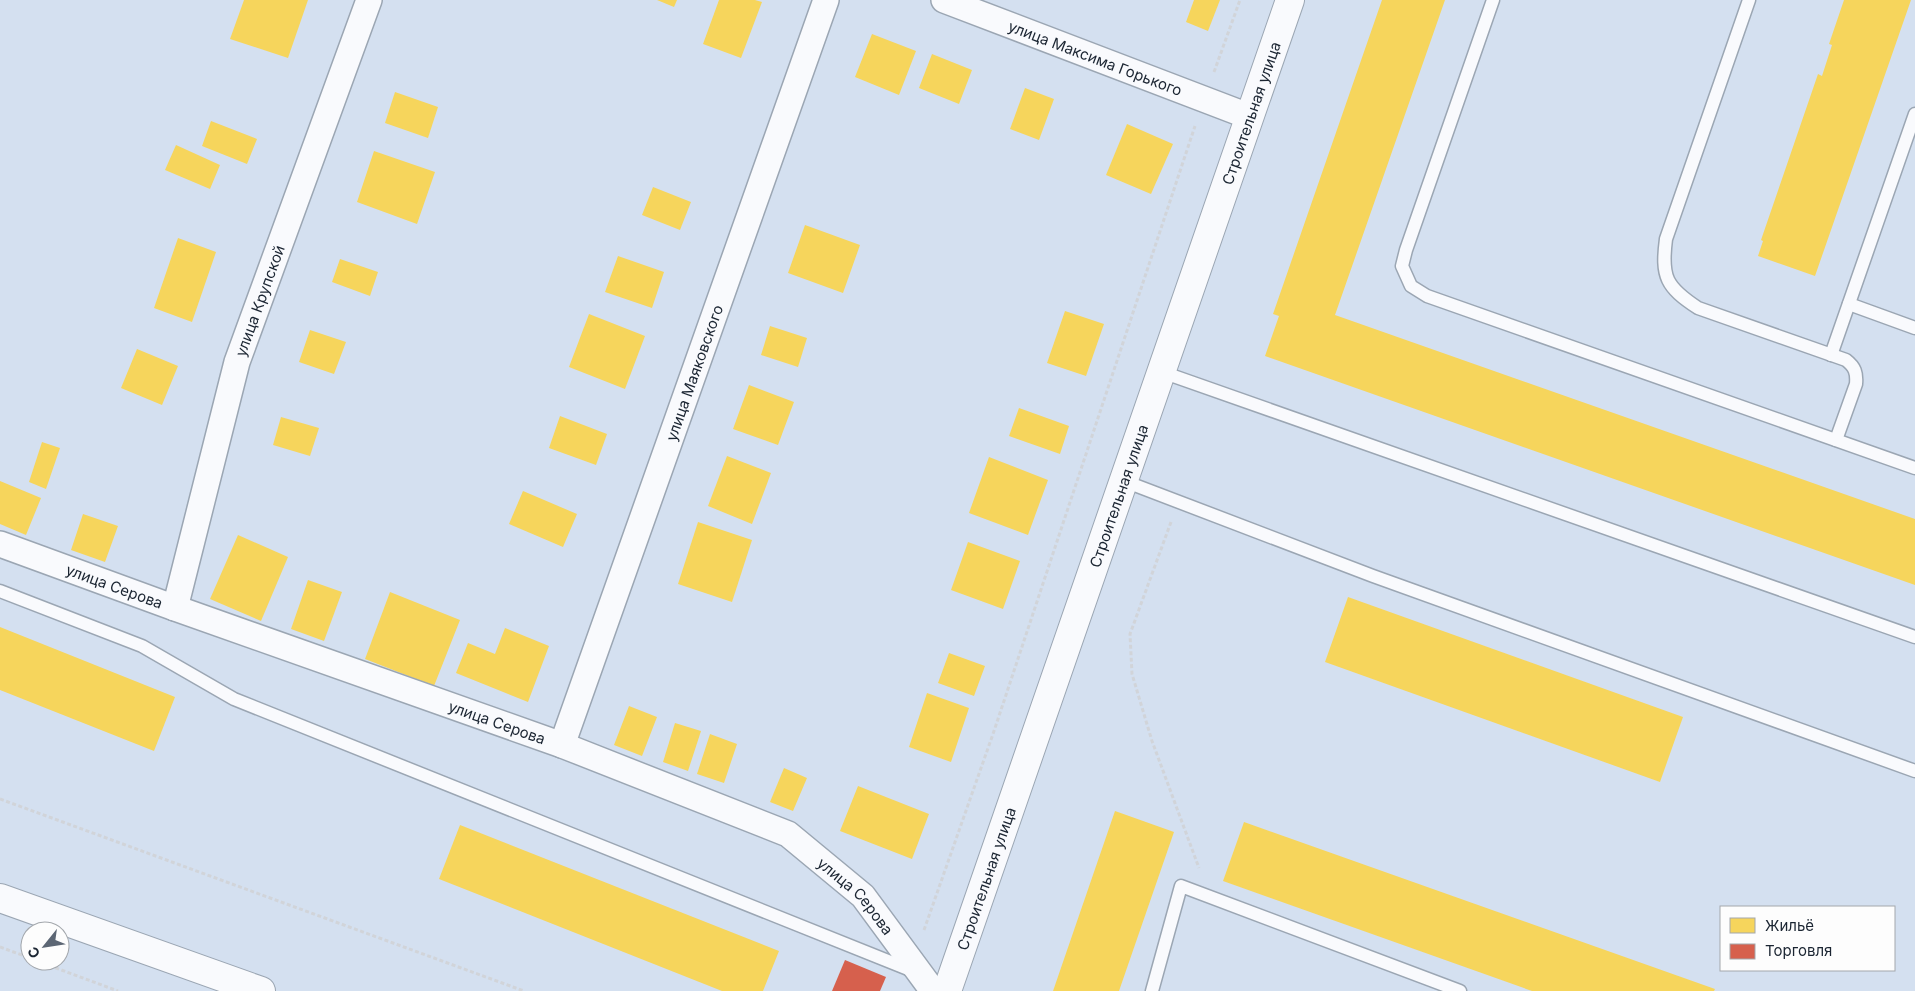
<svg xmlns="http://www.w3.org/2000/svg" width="1915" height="991" font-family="Inter,sans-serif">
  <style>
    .homes { fill: #f6d55c }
    .shops { fill: #d6604d }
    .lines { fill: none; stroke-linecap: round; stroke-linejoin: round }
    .service-casing { stroke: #9ba6b3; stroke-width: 15 }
    .minor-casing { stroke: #9ba6b3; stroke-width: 28 }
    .tertiary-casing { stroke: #9ba6b3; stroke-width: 30 }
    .secondary-casing { stroke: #9ba6b3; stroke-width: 30 }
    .path { stroke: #d1d4d9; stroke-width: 3; stroke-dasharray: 4 2.5; stroke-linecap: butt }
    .service { stroke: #f9fafd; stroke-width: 12 }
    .minor { stroke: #f9fafd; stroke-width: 25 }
    .tertiary { stroke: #f9fafd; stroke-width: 28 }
    .secondary { stroke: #f9fafd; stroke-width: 28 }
    .labels { text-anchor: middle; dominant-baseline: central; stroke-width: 5; stroke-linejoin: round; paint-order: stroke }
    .street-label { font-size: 15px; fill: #1b2532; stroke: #fdfdfd }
  </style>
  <rect width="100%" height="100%" fill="#d4e0f0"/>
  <g class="homes">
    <polygon points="244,0 308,0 288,58 230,39"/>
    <polygon points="657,0 677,0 674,7"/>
    <polygon points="719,0 755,0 762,2 741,58 703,44"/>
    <polygon points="1194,0 1220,0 1208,31 1186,22"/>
    <polygon points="1382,0 1445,0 1335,315 1915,519 1915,585 1265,356 1279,316 1273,314"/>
    <polygon points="1844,0 1911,0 1815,276 1758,256 1763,241 1761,240 1818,74 1822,76 1832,45 1829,44"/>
    <polygon points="872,34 916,51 899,95 855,77"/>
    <polygon points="932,54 972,70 959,104 919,88"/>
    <polygon points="1025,88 1054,99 1039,140 1010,129"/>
    <polygon points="395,92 438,107 428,138 385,123"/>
    <polygon points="211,121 257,139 247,164 202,146"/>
    <polygon points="1127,124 1173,144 1151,194 1106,175"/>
    <polygon points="176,145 220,165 210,189 165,170"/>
    <polygon points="374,151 435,172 417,224 357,202"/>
    <polygon points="653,187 691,202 680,230 642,215"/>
    <polygon points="805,225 860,245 843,293 788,273"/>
    <polygon points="178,238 216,252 192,322 154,308"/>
    <polygon points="618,256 664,272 652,308 605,292"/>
    <polygon points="340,259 378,272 370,296 332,282"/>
    <polygon points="1065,311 1104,324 1086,376 1047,363"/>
    <polygon points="589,314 645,336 625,389 569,367"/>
    <polygon points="770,326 807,338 798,367 761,355"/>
    <polygon points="310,330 346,342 334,374 299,362"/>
    <polygon points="137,349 178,366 162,405 121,388"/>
    <polygon points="749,385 794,402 778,445 733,429"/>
    <polygon points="1019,408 1069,426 1060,454 1009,436"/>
    <polygon points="560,416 607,434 596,465 549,448"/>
    <polygon points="281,417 319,428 310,456 273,445"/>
    <polygon points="42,442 60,448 46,489 29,482"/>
    <polygon points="727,456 771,473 752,524 708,506"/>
    <polygon points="989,457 1048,480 1028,535 969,513"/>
    <polygon points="0,481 41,498 26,535 0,524"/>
    <polygon points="523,491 577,514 563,547 509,524"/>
    <polygon points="83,514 118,526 105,562 71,550"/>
    <polygon points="698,522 752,540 732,602 678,584"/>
    <polygon points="238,535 288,557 261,621 210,599"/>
    <polygon points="968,542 1020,561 1003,609 951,590"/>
    <polygon points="308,580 342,592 324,641 291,629"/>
    <polygon points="390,592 460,620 434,686 365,659"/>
    <polygon points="1348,597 1683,717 1660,782 1325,662"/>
    <polygon points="0,627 175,697 154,751 0,690"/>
    <polygon points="505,628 549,646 528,702 456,673 468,643 495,654"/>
    <polygon points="949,653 985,666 974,696 938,683"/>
    <polygon points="927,693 969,708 951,762 909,747"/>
    <polygon points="629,706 657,717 642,756 614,745"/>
    <polygon points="675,723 701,731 688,771 663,762"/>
    <polygon points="710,734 737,744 724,783 697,774"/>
    <polygon points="784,768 807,778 793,811 770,802"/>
    <polygon points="858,786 929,814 912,859 840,831"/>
    <polygon points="1115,811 1174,832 1119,991 1053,991"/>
    <polygon points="1244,822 1715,989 1714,991 1532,991 1223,881"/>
    <polygon points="460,825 779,951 763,991 722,991 439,879"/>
  </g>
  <polygon class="shops" points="845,960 886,977 880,991 832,991"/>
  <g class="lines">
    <g class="service-casing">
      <g id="service">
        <polyline points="1493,0 1406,250 1402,266 1411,286 1427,296 1915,468"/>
        <path d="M1749,0L1666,239C1661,277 1666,287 1698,308L1846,360C1855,367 1857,373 1856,384L1836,440"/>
        <polyline points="1849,304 1915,328"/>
        <polyline points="1831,355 1915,114"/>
        <polyline points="1162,372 1915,637"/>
        <polyline points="1124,481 1373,576 1915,771"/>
        <polyline points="0,591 142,646 234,699 913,971"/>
        <polyline points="1152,991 1181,886 1460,991"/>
      </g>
    </g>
    <g class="minor-casing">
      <g id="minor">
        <path id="s1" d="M944,0L1248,116"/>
        <path id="s2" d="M0,544L175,608L562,745L788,834L863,896L933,991"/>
        <path id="s3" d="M175,608L237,362L369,0"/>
        <path id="s4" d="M562,745L826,0"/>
      </g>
    </g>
    <g class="tertiary-casing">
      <g id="tertiary">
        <path id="s5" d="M947,991L1290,0"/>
      </g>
    </g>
    <g class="secondary-casing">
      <polyline id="secondary" points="0,898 261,991"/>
    </g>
    <g class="path">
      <polyline points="1214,72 1240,0"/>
      <polyline points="1171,522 1130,634 1132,674 1152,741 1199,868"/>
      <polyline points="0,799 524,991"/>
      <polyline points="924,930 993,734 1195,126"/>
      <polyline points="0,947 30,958"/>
      <polyline points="37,961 118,991"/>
    </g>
    <use href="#service" class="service"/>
    <use href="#minor" class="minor"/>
    <use href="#tertiary" class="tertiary"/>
    <use href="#secondary" class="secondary"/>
  </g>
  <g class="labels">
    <g class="street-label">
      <text stroke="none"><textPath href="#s1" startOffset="162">улица Максима Горького</textPath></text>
      <text stroke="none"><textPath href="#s5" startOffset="929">Строительная улица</textPath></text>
      <text stroke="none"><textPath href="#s3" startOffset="319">улица Крупской</textPath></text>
      <text stroke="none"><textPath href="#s4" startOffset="395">улица Маяковского</textPath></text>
      <text stroke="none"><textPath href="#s5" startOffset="524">Строительная улица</textPath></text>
      <text stroke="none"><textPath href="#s2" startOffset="122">улица Серова</textPath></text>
      <text stroke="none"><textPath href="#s2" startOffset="528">улица Серова</textPath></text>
      <text stroke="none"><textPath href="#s5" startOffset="119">Строительная улица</textPath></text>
      <text stroke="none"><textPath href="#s2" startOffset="932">улица Серова</textPath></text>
    </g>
  </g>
  <rect x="1720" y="906" width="175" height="65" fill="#fdfdfd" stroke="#a3a7ac"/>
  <rect x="1730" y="918" width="25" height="15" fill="#f6d55c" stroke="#a3a7ac"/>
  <text x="1765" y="931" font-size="15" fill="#1b2532">Жильё</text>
  <rect x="1730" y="944" width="25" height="15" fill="#d6604d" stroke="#a3a7ac"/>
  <text x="1765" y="956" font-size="15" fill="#1b2532">Торговля</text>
  <g transform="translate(45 946) rotate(240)"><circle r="24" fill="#fdfdfd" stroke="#a3a7ac"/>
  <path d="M0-4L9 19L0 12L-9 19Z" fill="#5c6674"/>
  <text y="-8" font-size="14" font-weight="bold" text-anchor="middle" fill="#1b2532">С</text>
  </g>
</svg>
